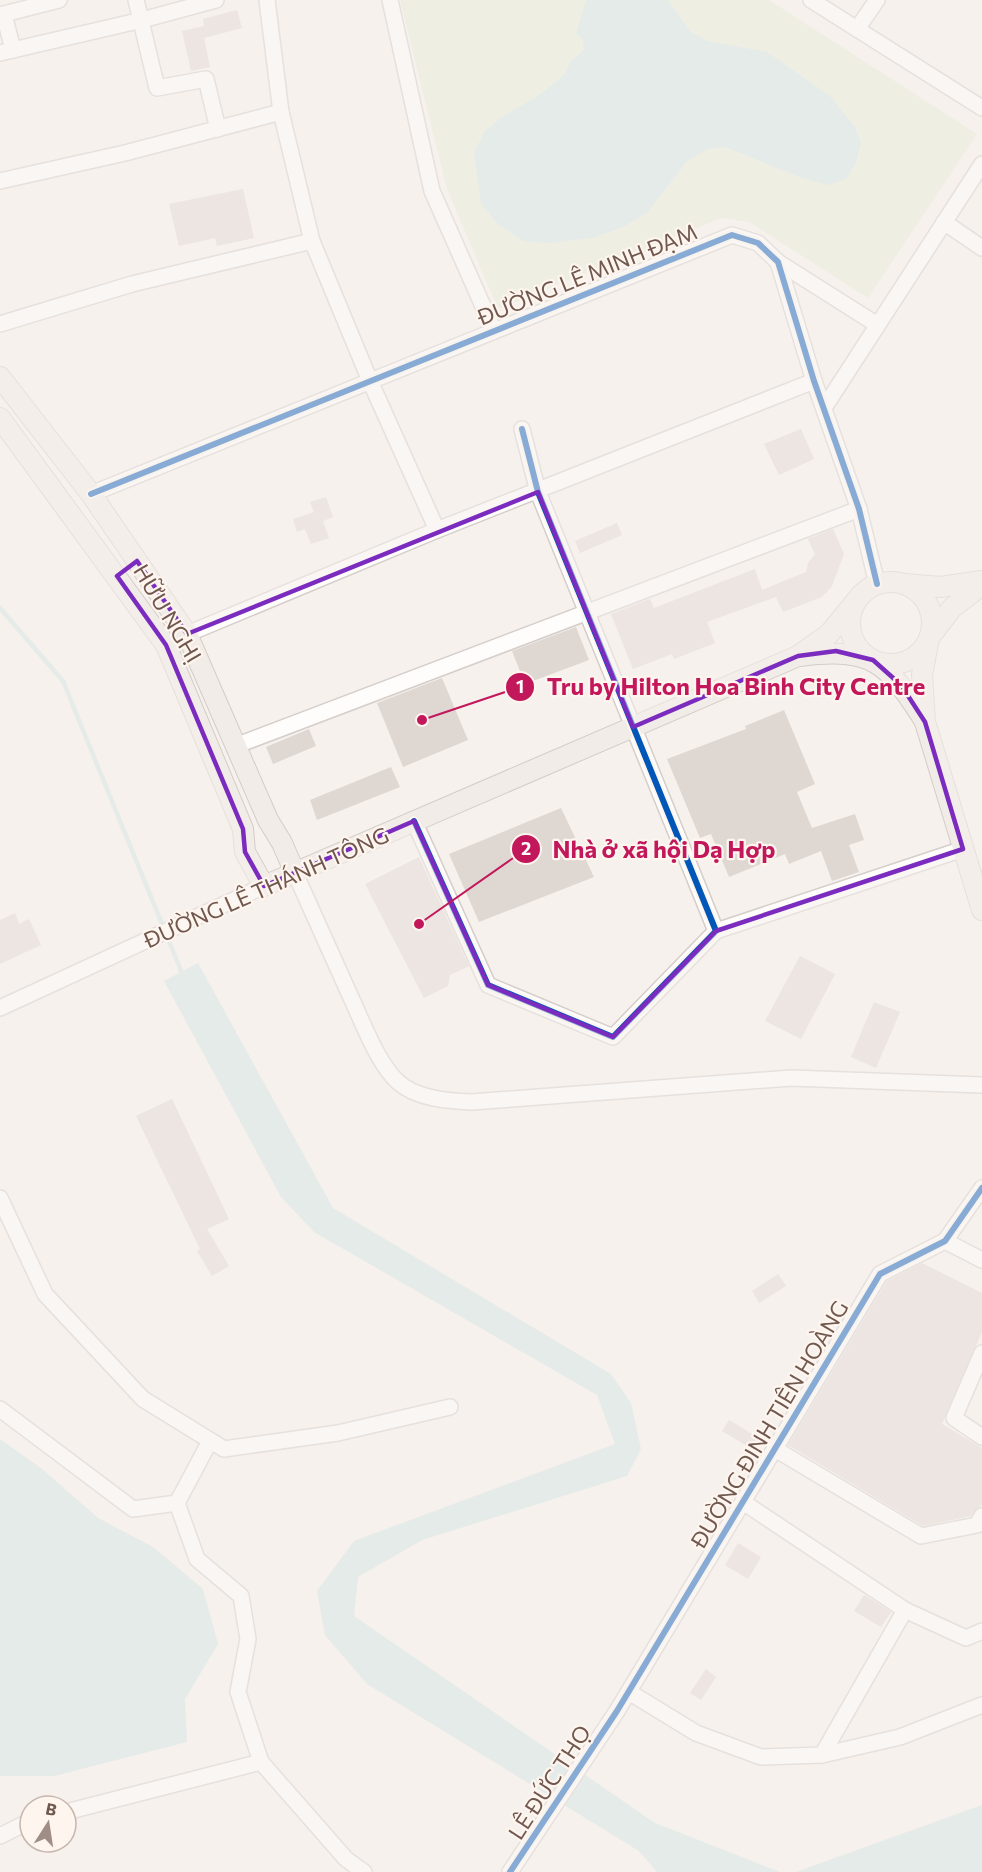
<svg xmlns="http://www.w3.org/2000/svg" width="982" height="1872" font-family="Commissioner,sans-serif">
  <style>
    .green { fill: #e5ebd8 }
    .water { fill: #d0e4e4 }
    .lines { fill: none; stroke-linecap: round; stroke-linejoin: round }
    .stream { stroke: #d0e4e4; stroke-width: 4.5 }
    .building { fill: #dfd7d2 }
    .minor-casing { stroke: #d5ceca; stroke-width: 18 }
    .major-casing { stroke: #d4ccc7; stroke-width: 22 }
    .minor { stroke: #fefdfc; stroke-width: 15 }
    .major { stroke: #f1ece7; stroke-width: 20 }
    .cycleway-casing { stroke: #fdf5ee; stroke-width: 10 }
    .cycleway { stroke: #0057b8; stroke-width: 6 }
    .marked { fill: none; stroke: #7b2cbf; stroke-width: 4.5; stroke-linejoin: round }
    .labels { text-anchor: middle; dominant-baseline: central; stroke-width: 4.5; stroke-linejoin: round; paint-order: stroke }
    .street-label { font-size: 22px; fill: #70584f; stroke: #fdf5ee }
    .leader { fill: none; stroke: #c2185b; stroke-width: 2 }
    .callout-dot { fill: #c2185b; stroke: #fdf5ee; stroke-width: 2 }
    .mark-label { font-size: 18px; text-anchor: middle; font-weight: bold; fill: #fff }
    .callout-label { font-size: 24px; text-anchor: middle; font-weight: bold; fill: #c2185b; stroke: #fdf5ee; stroke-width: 4.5; stroke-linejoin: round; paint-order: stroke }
  </style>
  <rect width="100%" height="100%" fill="#f6f1ec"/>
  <polygon class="green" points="400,0 769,0 977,134 868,298 749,222 721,218 498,309 447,189"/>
  <g class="water">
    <polygon points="586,0 668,0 690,31 707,41 767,52 830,96 855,127 861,142 856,163 846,179 828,185 802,178 725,147 708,149 688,160 648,212 623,227 592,238 549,243 523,241 498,224 481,204 474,153 485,131 505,115 538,96 564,75 571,61 584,50 582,37 576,34"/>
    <polygon points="198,963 333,1208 611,1374 631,1403 641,1449 627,1476 422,1540 358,1577 354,1616 655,1823 780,1872 657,1872 639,1851 367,1684 325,1635 317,1591 354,1541 615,1444 597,1395 314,1232 281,1197 164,981"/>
    <polygon points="0,1439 42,1469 98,1518 153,1547 203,1589 218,1644 185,1699 187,1742 54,1776 0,1776"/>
    <polygon points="982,1805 982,1872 796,1872"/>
  </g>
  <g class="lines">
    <polyline class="stream" points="0,608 63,681 184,978"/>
  </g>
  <g class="building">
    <polygon points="237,10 242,28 204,38 210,67 191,71 182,31 204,26 203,19"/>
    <polygon points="243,189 254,238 217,246 215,238 179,246 169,204"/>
    <polygon points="801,429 814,459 779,475 764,444"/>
    <polygon points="326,497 333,517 323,521 329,538 311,544 305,529 297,532 293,519 314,512 310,502"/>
    <polygon points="617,523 622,535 580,553 575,541"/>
    <polygon points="833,529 844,554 832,586 822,597 783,612 776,597 707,622 715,643 674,659 672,654 633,669 611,614 650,599 654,608 755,569 762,590 806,572 808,563 815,554 808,539"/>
    <polygon points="576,627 589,660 525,684 512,651"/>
    <polygon points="442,678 468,740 403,767 377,703"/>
    <polygon points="784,710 815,784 797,792 812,828 855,814 864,840 849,845 859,872 832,881 821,851 789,864 785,854 729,877 711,834 700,838 667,759 746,729 745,726"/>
    <polygon points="309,729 316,746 273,764 266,747"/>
    <polygon points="391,767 400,787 317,820 310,800"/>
    <polygon points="561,808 594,877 479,922 449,854"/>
    <polygon points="419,857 469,966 450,975 448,986 424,998 365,884"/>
    <polygon points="15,913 19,924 29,919 41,945 0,964 0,920"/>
    <polygon points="800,956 835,974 801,1039 765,1021"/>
    <polygon points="874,1002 900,1012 876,1068 851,1057"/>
    <polygon points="172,1099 229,1219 207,1229 229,1266 212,1276 197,1251 200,1249 136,1116"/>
    <polygon points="922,1263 982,1293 982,1332 942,1424 982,1448 982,1504 971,1516 923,1526 788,1445 887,1281"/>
    <polygon points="778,1274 786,1286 759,1303 752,1291"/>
    <polygon points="729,1420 759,1438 752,1449 722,1431"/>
    <polygon points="738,1543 761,1557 748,1579 725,1565"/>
    <polygon points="864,1595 891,1612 881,1627 854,1611"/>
    <polygon points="706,1669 716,1677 701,1700 690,1693"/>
  </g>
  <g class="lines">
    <g class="minor-casing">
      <g id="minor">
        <polyline points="136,0 157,88 206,79 218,129"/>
        <polyline points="267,0 281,112 312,241 370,381 437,530"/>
        <polyline points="390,0 432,191 494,331"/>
        <polyline points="811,0 982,108"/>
        <polyline points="4,14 13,50"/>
        <polyline points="0,15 59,0"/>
        <polyline points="857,29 877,0"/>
        <polyline points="0,53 142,20 216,0"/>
        <polyline points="0,181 125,153 281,112"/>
        <polyline points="944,222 982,248"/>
        <polyline points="778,262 876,324"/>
        <polyline points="0,324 132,284 312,241"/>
        <polyline points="824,408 982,164"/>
        <polyline points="91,494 732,235 758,243 778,262 814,381 859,509 877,584"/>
        <polyline points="187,634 437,530 814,381"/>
        <polyline points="235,746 859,509"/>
        <polyline points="414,821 488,985 613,1037 716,931 538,492 522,429"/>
        <path d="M295,873C314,916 334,959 353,1002C364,1026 379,1065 398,1082C417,1099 448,1101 472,1102L791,1078L982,1085"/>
        <polyline points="716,931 963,849"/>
        <polyline points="0,1008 264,886"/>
        <polyline points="0,1198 45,1294 143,1399 224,1449 338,1433 450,1407"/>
        <polyline points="945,1241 982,1260"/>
        <polyline points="982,1353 954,1418 982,1437"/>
        <polyline points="0,1409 133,1509 177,1503"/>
        <polyline points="210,1441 177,1503 197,1559 241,1596 248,1639 238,1692 261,1762"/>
        <polyline points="775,1449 921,1536 977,1525 982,1516"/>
        <polyline points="743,1502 905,1610 822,1755"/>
        <polyline points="905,1610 966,1638 982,1631"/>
        <polyline points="629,1692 696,1733 761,1757 822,1755 900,1737 982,1705"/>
        <polyline points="66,1812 261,1762 346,1859 364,1872"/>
        <polyline points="0,1836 30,1821"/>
        <polyline points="510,1872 617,1711 880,1274 945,1241 982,1188"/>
      </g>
    </g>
    <g class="major-casing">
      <g id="major">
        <polyline points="0,377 91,494 187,634 268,820 282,843 295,873"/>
        <polyline points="0,418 166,645 243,829 245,852 264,886 798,656 829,634 856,601"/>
        <circle cx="891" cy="623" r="41"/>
        <polyline points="904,584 941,587 982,581"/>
        <polyline points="982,585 952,608 929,638 922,675 925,722 982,910"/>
        <path d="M800,656C872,647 887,662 924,720"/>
      </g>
    </g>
    <use href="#minor" class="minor"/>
    <use href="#major" class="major"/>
    <g class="cycleway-casing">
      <g id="cycleway">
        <polyline points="91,494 732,235 758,243 778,262 814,381 859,509 877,584"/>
        <polyline points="414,821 488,985 613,1037 716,931 538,492 522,429"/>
        <polyline points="510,1872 617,1711 880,1274 945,1241 982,1188"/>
      </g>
    </g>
    <use href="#cycleway" class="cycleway"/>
  </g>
  <path d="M0 0H982V1872H0ZM538,492L633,727L798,656L836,651L873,660L901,685L925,722L963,849L716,931L613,1037L488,985L414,821L264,886L245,852L243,829L166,645L117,576L137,561L187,634Z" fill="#f6f1ec" fill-opacity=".55" fill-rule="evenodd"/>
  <path class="marked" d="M538,492L633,727L798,656L836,651L873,660L901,685L925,722L963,849L716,931L613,1037L488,985L414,821L264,886L245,852L243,829L166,645L117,576L137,561L187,634Z"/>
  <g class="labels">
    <g class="street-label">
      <text transform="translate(587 274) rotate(-22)">ĐƯỜNG LÊ MINH ĐẠM</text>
      <text transform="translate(168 613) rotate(59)">HỮU NGHỊ</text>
      <text transform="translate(266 887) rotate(-24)">ĐƯỜNG LÊ THÁNH TÔNG</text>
      <text transform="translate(769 1424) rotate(-59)">ĐƯỜNG ĐINH TIÊN HOÀNG</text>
      <text transform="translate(549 1782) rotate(-57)">LÊ ĐỨC THỌ</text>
    </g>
  </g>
  <path class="leader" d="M422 720L520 687M419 924L526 849"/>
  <g class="callout-dot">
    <circle cx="422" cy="720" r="6"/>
    <circle cx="419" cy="924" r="6"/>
    <circle cx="520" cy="687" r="15"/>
    <circle cx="526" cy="849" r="15"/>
  </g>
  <g class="mark-label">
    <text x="520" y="693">1</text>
    <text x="526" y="855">2</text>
  </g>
  <g class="callout-label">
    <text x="736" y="695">Tru by Hilton Hoa Binh City Centre</text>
    <text x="664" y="858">Nhà ở xã hội Dạ Hợp</text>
  </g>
  <g transform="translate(48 1824) rotate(12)"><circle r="28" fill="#fdf5ee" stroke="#c5b6ae" stroke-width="1.5"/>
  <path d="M0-4.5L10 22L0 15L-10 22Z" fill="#9f8e86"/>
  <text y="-9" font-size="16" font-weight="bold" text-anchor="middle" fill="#70584f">B</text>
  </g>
</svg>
